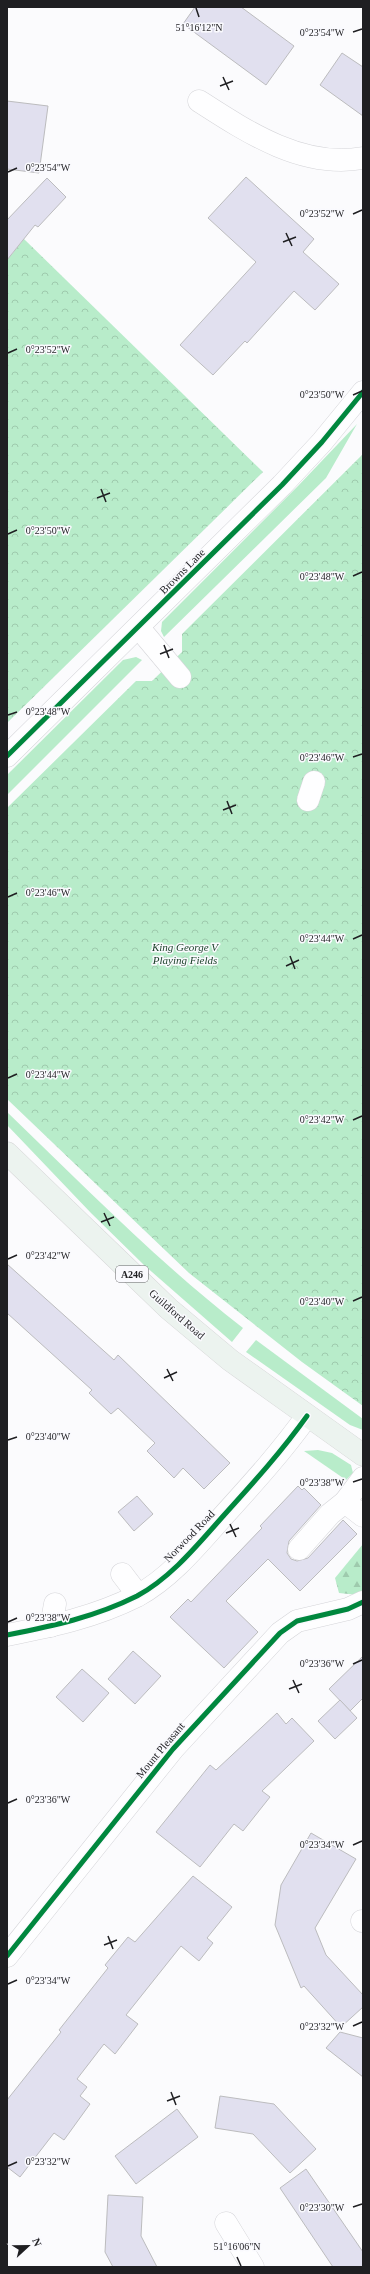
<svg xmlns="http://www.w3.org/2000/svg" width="370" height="2274" font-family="Georgia,serif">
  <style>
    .green { fill: #b8ecca }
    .forest { fill: url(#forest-firs) }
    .park { fill: url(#park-crowns) }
    .building { fill: #e1e0ef; stroke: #bcbcbe }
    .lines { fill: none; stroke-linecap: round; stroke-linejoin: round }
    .minor-casing { stroke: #d5d5d9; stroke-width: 23 }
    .major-casing { stroke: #d5d5d6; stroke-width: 23 }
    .minor { stroke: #fefeff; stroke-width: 22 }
    .major { stroke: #ecf3ef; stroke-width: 22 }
    .cycleway-casing { stroke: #fafafe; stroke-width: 8 }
    .cycleway { stroke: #00873e; stroke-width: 5 }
    .ticks { fill: none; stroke: #1f1f22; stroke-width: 1.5 }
    .labels { text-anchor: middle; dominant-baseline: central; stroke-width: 3; stroke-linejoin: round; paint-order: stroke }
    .shield { fill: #fafafe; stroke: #616164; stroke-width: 1 }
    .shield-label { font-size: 10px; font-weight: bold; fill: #1f1f22 }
    .street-label { font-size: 11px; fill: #1f1f22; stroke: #fafafe }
    .park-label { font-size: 11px; font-style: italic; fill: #173e25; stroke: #fafafe }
    .ticks-label { font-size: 10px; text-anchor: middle; fill: #1f1f22; stroke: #fafafe; stroke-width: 3; stroke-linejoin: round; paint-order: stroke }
  </style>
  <defs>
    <pattern id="forest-firs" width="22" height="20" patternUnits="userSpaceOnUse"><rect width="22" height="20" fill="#b8ecca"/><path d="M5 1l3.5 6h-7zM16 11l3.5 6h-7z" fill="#9ecaad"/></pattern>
    <pattern id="park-crowns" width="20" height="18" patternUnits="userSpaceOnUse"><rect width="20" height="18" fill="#b8ecca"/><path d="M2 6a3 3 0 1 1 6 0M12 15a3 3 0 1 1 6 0" fill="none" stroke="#9ecaad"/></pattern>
  </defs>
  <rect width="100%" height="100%" fill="#fbfbfd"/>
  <g class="green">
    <polygon points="357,424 326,478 164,637 161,631 162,622 298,486"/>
    <polygon points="136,657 142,660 7,795 7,775 123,660"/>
    <path d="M7,1112C84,1186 159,1263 243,1328L232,1342L144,1265L91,1213L7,1125Z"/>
    <polygon points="256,1340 363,1419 363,1430 350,1425 246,1352"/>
    <polygon points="318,1450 332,1453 351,1465 353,1473 346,1480 304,1451"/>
  </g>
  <polygon class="forest" points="363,1544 363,1592 358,1595 339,1593 335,1578"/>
  <g class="park">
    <polygon points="24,239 263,472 7,723 7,260"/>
    <polygon points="363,454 363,1406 302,1362 189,1273 7,1099 7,808 136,681 152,681 182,652 182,634"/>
  </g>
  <g class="building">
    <polygon points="195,7 241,7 294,46 266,85 183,24"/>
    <polygon points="342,53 363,67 363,116 320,85"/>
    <polygon points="7,101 48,106 39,173 7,169"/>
    <polygon points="246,177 314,239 303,252 339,284 315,310 294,291 247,343 245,341 213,375 180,345 256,262 208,218"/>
    <polygon points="47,178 66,197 38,227 35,225 7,260 7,220"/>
    <polygon points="7,1264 114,1360 118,1355 230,1463 204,1489 183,1468 174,1478 147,1451 155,1443 118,1408 111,1414 89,1393 92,1390 7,1313"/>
    <polygon points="298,1486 302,1490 304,1488 321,1505 289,1541 287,1553 291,1559 297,1561 308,1558 343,1520 357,1534 300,1591 268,1559 226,1601 258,1632 224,1668 170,1617 188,1599 191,1602 262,1528 260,1526"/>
    <polygon points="137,1496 153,1514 134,1531 118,1512"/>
    <polygon points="133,1651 161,1676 135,1704 108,1679"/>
    <polygon points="363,1656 363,1698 350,1711 329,1689"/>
    <polygon points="82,1669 109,1693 83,1722 56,1697"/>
    <polygon points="340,1700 357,1718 335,1739 318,1721"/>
    <polygon points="277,1713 286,1724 292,1718 314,1741 262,1791 270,1797 243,1831 234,1824 200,1867 156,1832 210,1765 216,1770"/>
    <polygon points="311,1833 356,1859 315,1928 326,1955 363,1995 363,2007 341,2027 304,1986 301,1988 275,1925 281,1885"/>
    <polygon points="193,1876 232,1907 207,1938 213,1943 199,1961 181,1946 126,2015 138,2024 115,2054 104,2044 77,2079 87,2087 80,2096 90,2104 64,2140 54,2133 20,2177 7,2167 7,2100 61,2032 59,2030 108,1968 105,1965 128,1937 135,1942"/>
    <polygon points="340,2032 363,2038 363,2077 326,2048"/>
    <polygon points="220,2096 274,2104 316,2149 290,2173 253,2134 215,2128"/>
    <polygon points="177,2109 198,2137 136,2184 115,2156"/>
    <polygon points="306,2169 363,2252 363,2267 333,2267 280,2188"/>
    <polygon points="108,2195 143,2197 141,2236 157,2267 113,2267 105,2252"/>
  </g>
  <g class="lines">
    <g class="minor-casing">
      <g id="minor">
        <path d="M199,101C247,132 303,169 363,158"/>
        <polyline points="139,628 180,677"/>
        <polyline points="7,756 282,485 322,442 363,392"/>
        <polyline points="308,800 314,782"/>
        <polyline points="363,1478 345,1502 363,1516"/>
        <polyline points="299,1549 330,1514 345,1502"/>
        <polyline points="122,1574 138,1595"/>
        <polyline points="51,1626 55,1604"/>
        <path d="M7,1635C53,1626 95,1617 137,1596C172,1577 199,1543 225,1514C254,1482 282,1451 307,1416"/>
        <polyline points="362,1921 363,1921"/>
        <polyline points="7,1956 173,1749 280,1633 297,1621 348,1609 363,1602"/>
        <polyline points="226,2223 253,2267"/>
      </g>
    </g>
    <g class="major-casing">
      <polyline id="major" points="7,1153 169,1309 230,1360 363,1455"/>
    </g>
    <use href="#minor" class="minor"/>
    <use href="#major" class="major"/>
    <g class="cycleway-casing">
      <g id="cycleway">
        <polyline points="7,756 282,485 322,442 363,392"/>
        <path d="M7,1635C53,1626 95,1617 137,1596C172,1577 199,1543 225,1514C254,1482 282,1451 307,1416"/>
        <polyline points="7,1956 173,1749 280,1633 297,1621 348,1609 363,1602"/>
      </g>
    </g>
    <use href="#cycleway" class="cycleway"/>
  </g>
  <path class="ticks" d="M196,8L199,17M353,32L362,29M223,77L229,90M220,86L233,81M8,172L17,168M353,214L362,210M286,233L292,246M283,242L296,237M8,353L17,349M353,395L362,391M101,489L106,502M97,498L110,493M8,534L17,530M353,576L362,572M164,645L169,658M160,654L173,649M8,715L17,712M353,757L362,754M227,801L232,814M223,810L236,805M8,897L17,893M353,939L362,935M290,956L295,969M286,966L299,960M8,1078L17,1074M353,1120L362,1116M104,1213L110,1226M101,1222L114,1217M8,1259L17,1255M353,1301L362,1297M167,1369L173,1381M164,1378L177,1372M8,1440L17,1437M353,1482L362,1479M230,1524L236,1537M226,1533L239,1528M8,1622L17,1618M353,1664L362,1660M293,1680L299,1693M289,1689L302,1684M8,1803L17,1799M353,1845L362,1841M108,1936L113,1949M104,1945L117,1940M8,1984L17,1980M353,2026L362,2022M171,2092L176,2105M167,2101L180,2096M8,2166L17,2162M353,2207L362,2204M237,2257L241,2266"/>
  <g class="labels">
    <rect class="shield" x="116" y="1266" width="32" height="16" rx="3"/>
    <g class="shield-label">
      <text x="132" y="1274">A246</text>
    </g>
    <g class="street-label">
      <text transform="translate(182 571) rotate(-45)">Browns Lane</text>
      <text transform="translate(177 1314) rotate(41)">Guildford Road</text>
      <text transform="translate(189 1536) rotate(-46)">Norwood Road</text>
      <text transform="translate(160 1750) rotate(-50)">Mount Pleasant</text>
    </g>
    <g class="park-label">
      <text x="185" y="947">King George V<tspan x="185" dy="13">Playing Fields</tspan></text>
    </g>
  </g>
  <g class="ticks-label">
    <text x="199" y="31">51°16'12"N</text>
    <text x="322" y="36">0°23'54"W</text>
    <text x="48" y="171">0°23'54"W</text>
    <text x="322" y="217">0°23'52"W</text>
    <text x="48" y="353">0°23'52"W</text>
    <text x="322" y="398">0°23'50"W</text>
    <text x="48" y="534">0°23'50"W</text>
    <text x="322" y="580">0°23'48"W</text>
    <text x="48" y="715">0°23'48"W</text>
    <text x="322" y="761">0°23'46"W</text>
    <text x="48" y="896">0°23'46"W</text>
    <text x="322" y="942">0°23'44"W</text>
    <text x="48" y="1078">0°23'44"W</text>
    <text x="322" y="1123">0°23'42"W</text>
    <text x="48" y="1259">0°23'42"W</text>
    <text x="322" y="1305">0°23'40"W</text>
    <text x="48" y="1440">0°23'40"W</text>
    <text x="322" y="1486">0°23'38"W</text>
    <text x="48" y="1621">0°23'38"W</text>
    <text x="322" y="1667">0°23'36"W</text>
    <text x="48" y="1803">0°23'36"W</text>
    <text x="322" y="1848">0°23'34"W</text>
    <text x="48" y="1984">0°23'34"W</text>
    <text x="322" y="2030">0°23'32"W</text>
    <text x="48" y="2165">0°23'32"W</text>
    <text x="322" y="2211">0°23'30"W</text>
    <text x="237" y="2250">51°16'06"N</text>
  </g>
  <rect width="370" height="2274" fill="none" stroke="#1f1f22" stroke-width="16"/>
  <g transform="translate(28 2246) rotate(68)" stroke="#fafafe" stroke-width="3" paint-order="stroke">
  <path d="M0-3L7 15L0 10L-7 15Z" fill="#1f1f22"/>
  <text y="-6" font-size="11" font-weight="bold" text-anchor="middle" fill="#1f1f22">N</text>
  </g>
</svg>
